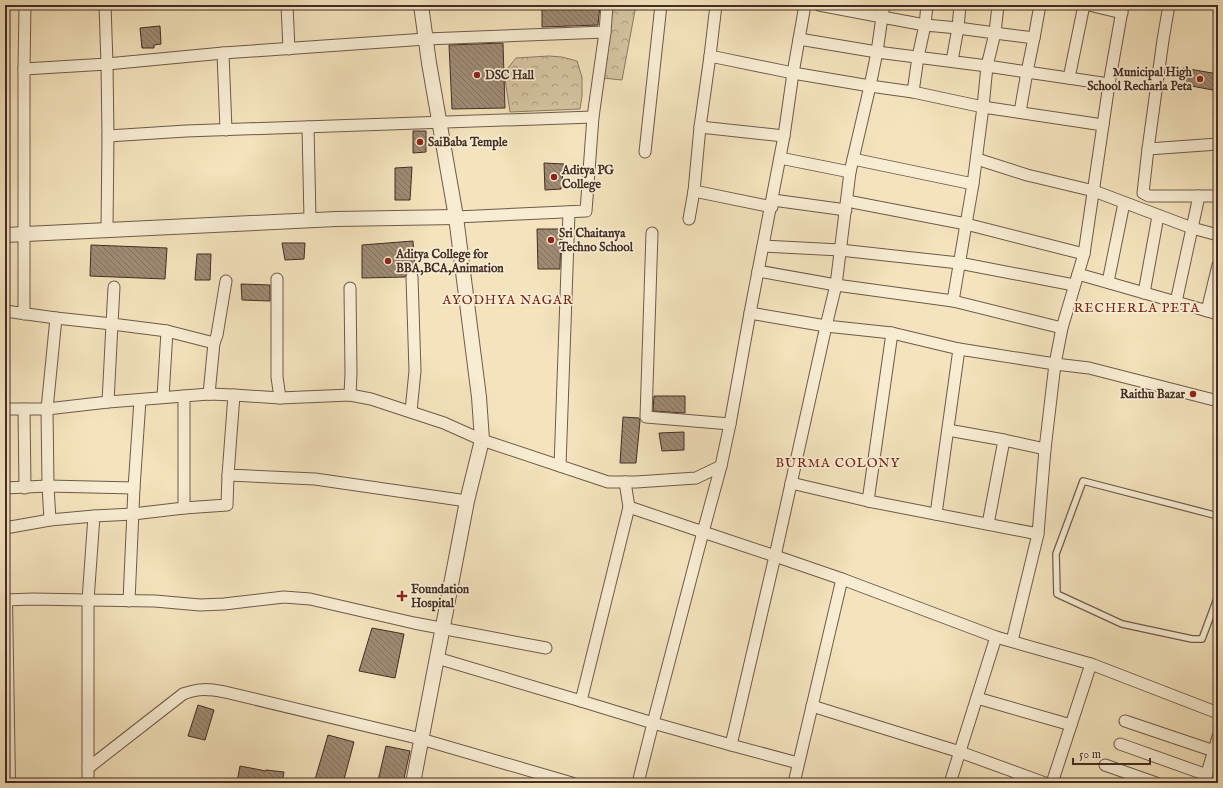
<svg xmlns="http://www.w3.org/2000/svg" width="1223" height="788" font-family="'IM FELL English',serif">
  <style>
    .forest { fill: url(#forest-crowns); stroke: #8c7864 }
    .building { fill: url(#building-back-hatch); stroke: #422c25 }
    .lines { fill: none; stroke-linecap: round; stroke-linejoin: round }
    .service-casing { stroke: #6e5a4b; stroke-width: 8 }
    .minor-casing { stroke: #6e5a4b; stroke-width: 13 }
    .tertiary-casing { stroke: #6e5a4b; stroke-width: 16 }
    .service { stroke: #f8edd3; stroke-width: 5.5 }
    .minor { stroke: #f8edd3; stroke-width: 11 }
    .tertiary { stroke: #f8edd3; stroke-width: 14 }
    .poi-dot { fill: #8f2418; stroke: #f8edd3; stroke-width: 1.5 }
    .labels { text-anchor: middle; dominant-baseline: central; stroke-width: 3.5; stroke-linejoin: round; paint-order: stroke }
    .poi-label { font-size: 12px; font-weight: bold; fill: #422c25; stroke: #f8edd3; text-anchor: start }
    .neighbourhood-label { font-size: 13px; letter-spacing: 1px; fill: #7a1f14; stroke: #f8edd3 }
  </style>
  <defs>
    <pattern id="forest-crowns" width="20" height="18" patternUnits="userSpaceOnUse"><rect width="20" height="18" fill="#d6c4a2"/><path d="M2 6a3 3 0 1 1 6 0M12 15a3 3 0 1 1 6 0" fill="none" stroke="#af9f84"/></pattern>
    <pattern id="building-back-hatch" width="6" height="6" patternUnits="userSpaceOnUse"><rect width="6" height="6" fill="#9f8b74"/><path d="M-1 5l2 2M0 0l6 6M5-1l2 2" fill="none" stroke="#83725f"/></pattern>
  </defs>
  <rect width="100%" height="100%" fill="#f4e3bc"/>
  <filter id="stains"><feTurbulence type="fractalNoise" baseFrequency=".005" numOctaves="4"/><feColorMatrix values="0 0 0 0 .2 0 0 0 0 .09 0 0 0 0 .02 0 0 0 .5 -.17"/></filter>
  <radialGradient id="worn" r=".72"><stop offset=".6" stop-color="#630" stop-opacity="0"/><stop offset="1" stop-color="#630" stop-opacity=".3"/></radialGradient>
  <g class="forest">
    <polygon points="611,5 636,5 622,80 602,78"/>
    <polygon points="549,56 562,57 577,61 582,77 582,96 580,109 510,112 504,73 516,58"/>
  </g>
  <g class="building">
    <polygon points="542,5 600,5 598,25 542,27"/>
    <polygon points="160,26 161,44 154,45 154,48 142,48 140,28"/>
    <polygon points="503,43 505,108 452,109 449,45"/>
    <polygon points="1183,68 1218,74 1218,91 1181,84"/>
    <polygon points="413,131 426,131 426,152 413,153"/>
    <polygon points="544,163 564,164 561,189 545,190"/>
    <polygon points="412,167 410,200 395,200 395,168"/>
    <polygon points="537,229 561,229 560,269 538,269"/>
    <polygon points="413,241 415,271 409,271 405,277 362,278 362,245"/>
    <polygon points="282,243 305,243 304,259 285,260"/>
    <polygon points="91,245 167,248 165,279 90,276"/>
    <polygon points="197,254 211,254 210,280 195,280"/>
    <polygon points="241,284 270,285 270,301 242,300"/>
    <polygon points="654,396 685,396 685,413 653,411"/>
    <polygon points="623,417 639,418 640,421 636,463 620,463"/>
    <polygon points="684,432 684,450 662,451 659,433"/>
    <polygon points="372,628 404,634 395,678 359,671"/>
    <polygon points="198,705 214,710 205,740 188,736"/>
    <polygon points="328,735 354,742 343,783 314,783"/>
    <polygon points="386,746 410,751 403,783 387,783 378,781"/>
    <polygon points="240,766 266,771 266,770 284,772 282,783 243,783 237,782"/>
  </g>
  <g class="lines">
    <g class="service-casing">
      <polyline id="service" points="1218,516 1083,481 1056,554 1057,594 1122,624 1192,639 1202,639 1218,596"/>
    </g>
    <g class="minor-casing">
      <g id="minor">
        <polyline points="287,5 289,49"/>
        <polyline points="716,5 710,56 793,73 805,5"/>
        <polyline points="819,5 882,17 884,5"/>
        <polyline points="1089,5 1122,13"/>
        <polyline points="1034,38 1040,5"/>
        <polyline points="799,39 877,52 882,17 925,25 927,5"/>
        <polyline points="223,53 226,130"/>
        <polyline points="952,61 958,28 995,33 987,66 877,52 870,86 913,92 983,107 987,66 1027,72 1034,38 995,33 998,5"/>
        <polyline points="24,69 25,5"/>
        <polyline points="1069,78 1084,5"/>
        <polyline points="1109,84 1123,5"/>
        <polyline points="913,92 918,57 925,25 958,28 960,5"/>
        <polyline points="1020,112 1027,72 1109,84 1103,125"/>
        <polyline points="308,127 310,220"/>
        <polyline points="700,127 784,136"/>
        <polyline points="108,136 107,64 223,53 426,39 605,32"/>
        <polyline points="1148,149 1163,40 1169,5"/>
        <polyline points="645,152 661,5"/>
        <polyline points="780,158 850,172"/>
        <polyline points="853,159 973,184"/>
        <polyline points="977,159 1027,175 1094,191 1192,228 1218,235"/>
        <polyline points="694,191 772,207"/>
        <polyline points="1199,196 1149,196 1143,193 1148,149 1218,144"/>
        <polyline points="773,200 846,210"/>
        <polyline points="847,201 966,224 973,184 983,107 1103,125 1084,254 1062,328 1055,364 1089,368 1218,401"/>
        <polyline points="456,217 586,211 593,117 605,32 607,5"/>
        <polyline points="689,219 694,191 700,127 710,56"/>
        <polyline points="107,229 108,136 186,131 593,117"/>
        <polyline points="652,233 646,417 730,424"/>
        <polyline points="763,246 840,250 959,263 1074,285"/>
        <polyline points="758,271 836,285 953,301 966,224 1084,254"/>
        <polyline points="1078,274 1218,314"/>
        <polyline points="277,279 277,377 280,398"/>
        <polyline points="1108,282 1124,203"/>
        <polyline points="114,287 112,324 167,331"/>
        <polyline points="350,288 351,373 350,395"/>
        <polyline points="1144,293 1158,216"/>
        <polyline points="953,301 1062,328"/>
        <polyline points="1176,302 1199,196 1218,196"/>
        <polyline points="5,311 56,318"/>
        <polyline points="1207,311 1218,265"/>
        <polyline points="750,313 784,136 793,73 870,86 850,172 836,285 826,326 892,333 959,349 936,514"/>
        <polyline points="24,314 24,69 107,64 105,5"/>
        <polyline points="959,349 1055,364 1045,449"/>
        <polyline points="209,394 214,343 217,335 226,281"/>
        <polyline points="234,395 209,394 184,396 184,508 133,514 94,516 88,600 155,601 200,605 224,604 284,597 310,599 414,623 546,648"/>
        <polyline points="163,397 167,331 214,343"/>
        <polyline points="5,409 47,409 56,318 112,324 108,402"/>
        <polyline points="24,409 25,488"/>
        <polyline points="411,411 415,371 412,277"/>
        <polyline points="948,430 1004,440 988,524"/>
        <polyline points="1004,440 1045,449 1038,534"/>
        <polyline points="560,466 569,212"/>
        <polyline points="721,466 730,424 750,313 826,326 775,556 703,532 653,723 731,745"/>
        <polyline points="625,482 629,507"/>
        <polyline points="791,483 868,501 1038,534 1012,641"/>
        <polyline points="5,488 48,486 134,488"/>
        <polyline points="467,501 315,479 228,475 234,395 280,398 350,395 371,399 444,423 482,440 608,482 636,482 696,478 721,466 703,532 629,507 581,701 653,723 638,783"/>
        <polyline points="868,501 892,333"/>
        <polyline points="184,508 227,505 228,475"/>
        <polyline points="94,516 50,520 48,486 47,409 108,402 184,396"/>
        <polyline points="5,528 50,520"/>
        <polyline points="5,600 33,599 88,600 88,783"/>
        <polyline points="129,601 134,488 140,400"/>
        <polyline points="437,658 581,701"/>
        <polyline points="977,698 1071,725"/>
        <polyline points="812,706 960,752 1045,783"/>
        <polyline points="1125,721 1214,751"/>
        <polyline points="1120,744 1207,775"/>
        <polyline points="798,763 731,745 775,556 842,579"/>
        <polyline points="1105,765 1156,783"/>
        <path d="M88,768L183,694C200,688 208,689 225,692L421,739L572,783"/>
        <polyline points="794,783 842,579 996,637 1091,664 1218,713"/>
        <polyline points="950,783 996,637"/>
        <polyline points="1052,783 1091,664"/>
        <polyline points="1204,783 1218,737"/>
      </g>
    </g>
    <g class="tertiary-casing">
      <g id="tertiary">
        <polyline points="5,235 336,219 456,217"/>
        <polyline points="5,600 8,783"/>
        <polyline points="413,783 467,501 482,440 479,397 456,217 429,63 421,5"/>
      </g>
    </g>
    <use href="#service" class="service"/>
    <use href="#minor" class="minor"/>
    <use href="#tertiary" class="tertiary"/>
  </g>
  <g class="poi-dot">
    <circle cx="477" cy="75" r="4"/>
    <circle cx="1200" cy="79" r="4"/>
    <circle cx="420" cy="142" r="4"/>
    <circle cx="554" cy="177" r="4"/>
    <circle cx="551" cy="240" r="4"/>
    <circle cx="388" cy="261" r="4"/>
    <circle cx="1193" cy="394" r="4"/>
    <path d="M400 590h4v4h4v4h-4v4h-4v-4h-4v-4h4z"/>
  </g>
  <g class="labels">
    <g class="poi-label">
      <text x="1192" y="72" text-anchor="end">Municipal High<tspan x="1192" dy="14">School Recharla Peta</tspan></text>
      <text x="485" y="75">DSC Hall</text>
      <text x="428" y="142">SaiBaba Temple</text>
      <text x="562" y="170">Aditya PG<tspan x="562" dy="14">College</tspan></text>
      <text x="559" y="233">Sri Chaitanya<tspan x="559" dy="14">Techno School</tspan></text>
      <text x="396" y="254">Aditya College for<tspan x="396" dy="14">BBA,BCA,Animation</tspan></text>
      <text x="1185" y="394" text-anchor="end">Raithu Bazar</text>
      <text x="411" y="589">Foundation<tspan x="411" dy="14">Hospital</tspan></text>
    </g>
    <g class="neighbourhood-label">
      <text x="508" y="300">AYODHYA NAGAR</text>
      <text x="1137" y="308">RECHERLA PETA</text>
      <text x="838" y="463">BURMA COLONY</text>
    </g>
  </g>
  <rect width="1223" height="788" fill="none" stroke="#f4e3bc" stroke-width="20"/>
  <rect x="6" y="6" width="1211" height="776" fill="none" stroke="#422c25" stroke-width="2"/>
  <rect x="10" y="10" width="1203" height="768" fill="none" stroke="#422c25"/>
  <path d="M1073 758v6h77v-6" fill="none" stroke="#422c25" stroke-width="2"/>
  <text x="1079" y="758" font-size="12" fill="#422c25" stroke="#f8edd3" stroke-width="3" paint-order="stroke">50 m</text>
  <rect width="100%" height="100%" filter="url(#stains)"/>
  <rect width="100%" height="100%" fill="url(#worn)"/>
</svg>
